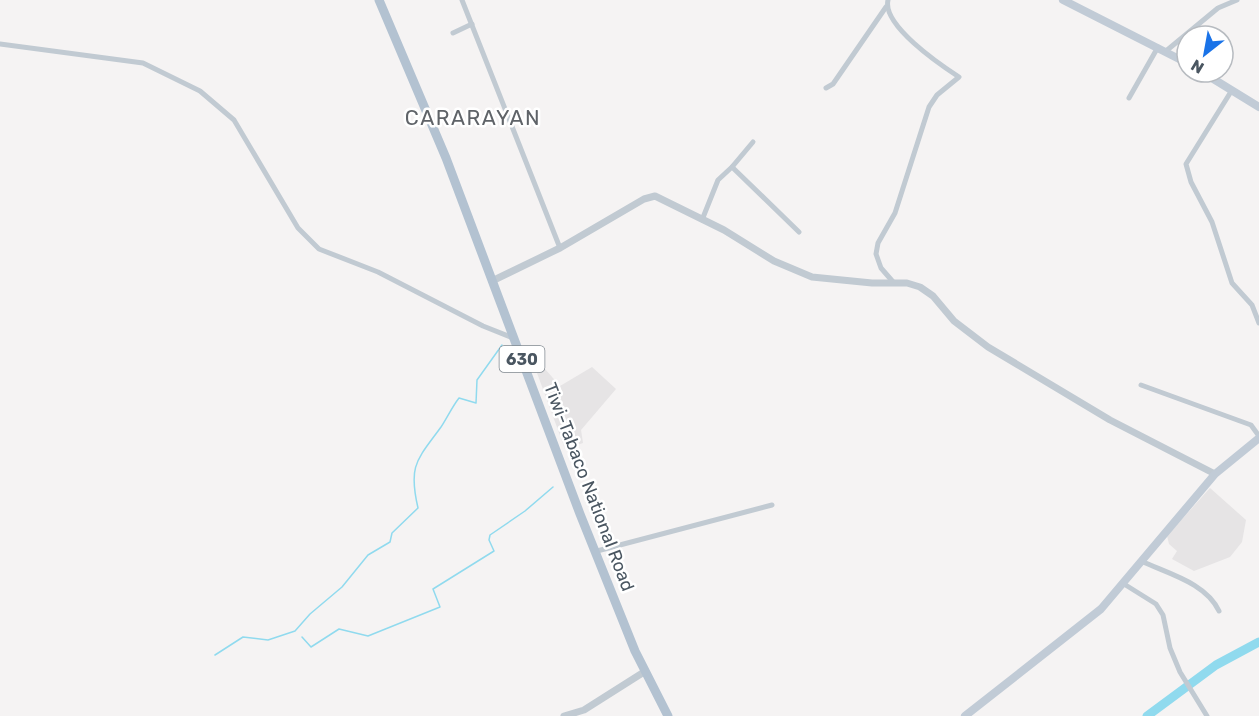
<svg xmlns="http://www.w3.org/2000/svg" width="1259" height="716" font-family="Rubik,sans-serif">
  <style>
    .education { fill: #e6e4e5 }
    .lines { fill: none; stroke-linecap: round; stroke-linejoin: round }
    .stream { stroke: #90daee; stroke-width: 1.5 }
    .river { stroke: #90daee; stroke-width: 9 }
    .minor { stroke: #c1cad2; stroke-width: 5 }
    .tertiary { stroke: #c1cad2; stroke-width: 7 }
    .secondary { stroke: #c1cbd6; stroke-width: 8 }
    .primary { stroke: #b3c2d1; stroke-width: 9 }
    .labels { text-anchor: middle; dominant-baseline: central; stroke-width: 5; stroke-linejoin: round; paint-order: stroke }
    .shield { fill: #fff; stroke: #808990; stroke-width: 1.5 }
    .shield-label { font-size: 16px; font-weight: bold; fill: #4a5661 }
    .street-label { font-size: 18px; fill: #4a5661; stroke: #fff }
    .quarter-label { font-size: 21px; letter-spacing: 1.5px; fill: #5f6368; stroke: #fff }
  </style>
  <rect width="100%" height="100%" fill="#f5f3f3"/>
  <g class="education">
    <polygon points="592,367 616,389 581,430 583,443 565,449 537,373 545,369 560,386"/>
    <polygon points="1210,488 1246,520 1242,542 1230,557 1194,571 1172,559 1177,551 1169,544 1167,536"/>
  </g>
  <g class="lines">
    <g class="stream">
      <polyline points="302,637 311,647 339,629 368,636 440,607 433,589 494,551 489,540 490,535 525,511 553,487"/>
      <path d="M215,655L243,637L268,640L295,631L310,614L342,587L368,555L390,542L392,533L418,508C408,465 417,460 441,427C447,418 452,407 459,398L476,403L477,380L502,345"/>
    </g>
    <polyline class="river" points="1147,716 1216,665 1259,642"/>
    <g class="minor">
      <polyline points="462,0 560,248"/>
      <path d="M888,0C882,25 939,64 959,77L937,95L929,107L895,213L878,243L876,254L881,268L894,283"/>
      <polyline points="453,33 472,24"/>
      <polyline points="0,44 143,63 200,91 234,120 298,228 319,249 378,272 483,326 513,338"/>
      <polyline points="1166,51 1218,8 1237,0"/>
      <polyline points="826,88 833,84 886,7"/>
      <polyline points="1232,90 1186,164 1191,182 1212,222 1232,283 1252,305 1259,323"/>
      <polyline points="1129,98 1158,47"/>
      <polyline points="732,167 753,142"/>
      <polyline points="702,220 718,180 732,167 799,232"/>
      <polyline points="1141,385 1251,425 1259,436"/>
      <polyline points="597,551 772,505"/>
      <path d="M1141,561C1169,574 1206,583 1219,611"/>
      <polyline points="1124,584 1156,604 1163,615 1170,648 1180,672 1207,716"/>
    </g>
    <g class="tertiary">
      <polyline points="492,281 560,248 644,199 655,196 724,230 774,261 812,277 872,283 907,283 920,287 933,296 954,321 988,347 1110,420 1215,474"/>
      <polyline points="564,716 584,710 644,672"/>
    </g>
    <g class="secondary">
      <polyline points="1063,0 1187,63"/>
      <polyline points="1202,72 1259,107"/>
      <polyline points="965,716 1101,609 1215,474 1259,438"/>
    </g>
    <polyline class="primary" points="379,0 446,158 580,514 635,651 668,716"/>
  </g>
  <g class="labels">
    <rect class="shield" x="499.5" y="346" width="45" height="26" rx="4.5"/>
    <g class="shield-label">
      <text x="522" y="359">630</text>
    </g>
    <g class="street-label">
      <text transform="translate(589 487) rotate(69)">Tiwi-Tabaco National Road</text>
    </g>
    <g class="quarter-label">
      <text x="473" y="117">CARARAYAN</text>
    </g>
  </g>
  <g transform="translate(1205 54) rotate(211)"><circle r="28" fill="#ffffff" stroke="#b7bbc0" stroke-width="1.5"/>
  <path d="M0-4.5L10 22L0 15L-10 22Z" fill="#1a73e8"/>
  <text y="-9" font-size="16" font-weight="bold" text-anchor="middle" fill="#4a5661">N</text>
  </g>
</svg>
